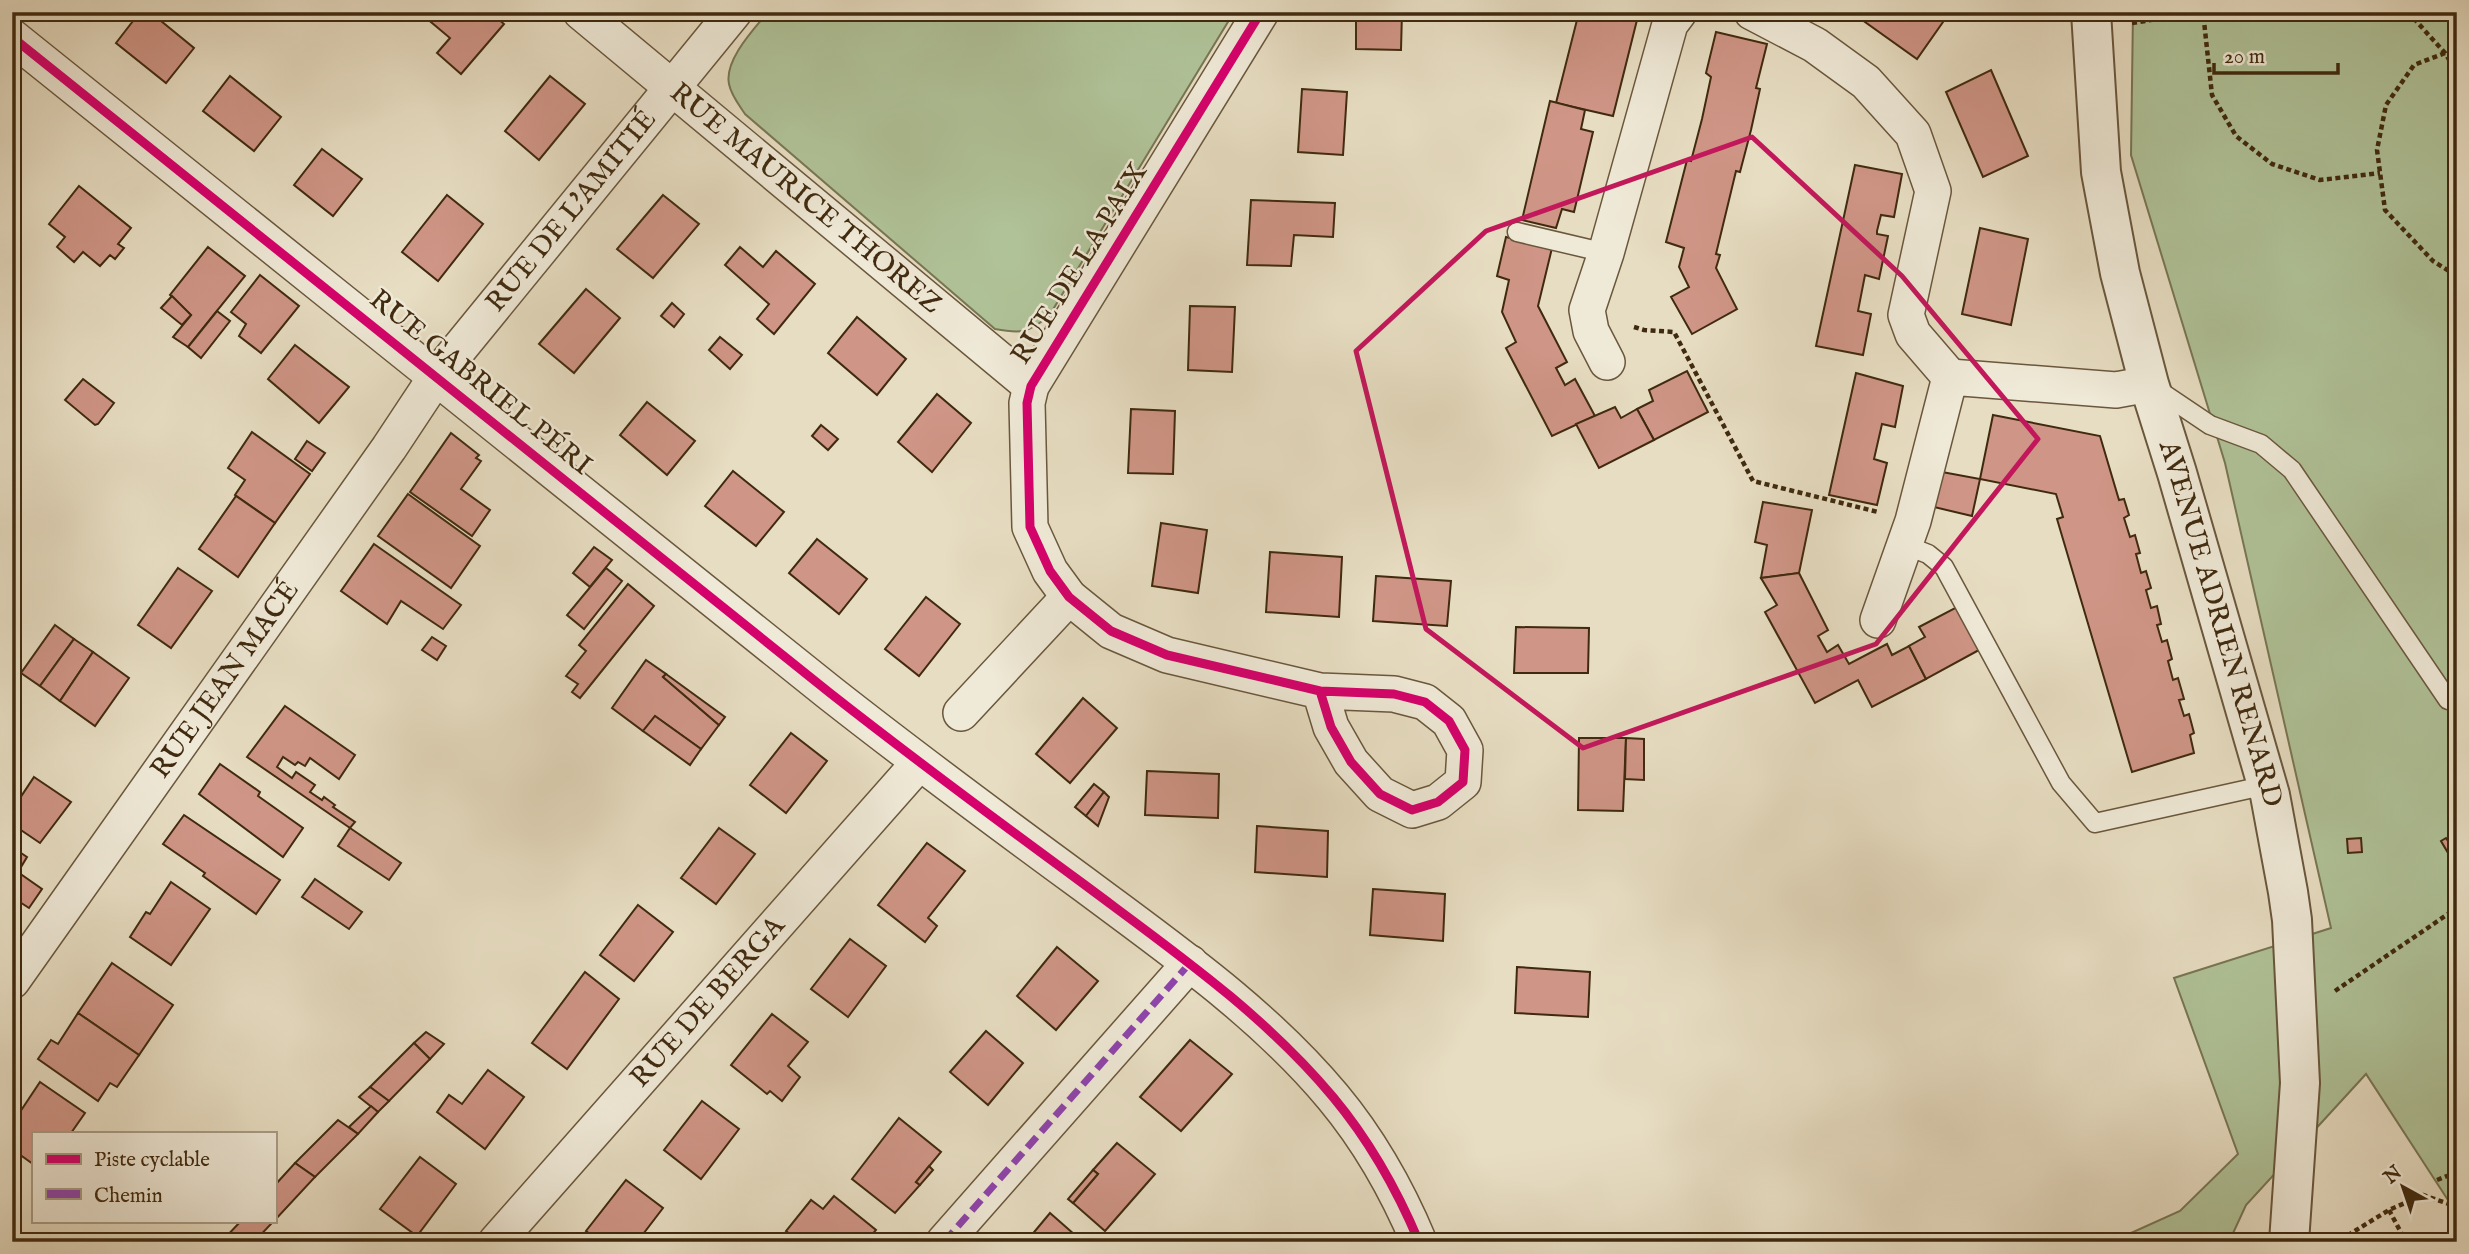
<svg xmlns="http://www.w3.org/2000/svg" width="2469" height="1254" font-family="'IM FELL English',serif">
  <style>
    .green { fill: #b0c298; stroke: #787654; stroke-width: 2 }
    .building { fill: #cf9586; stroke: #402a0f; stroke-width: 2 }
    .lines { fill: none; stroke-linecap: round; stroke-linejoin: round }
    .service-casing { stroke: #6a573c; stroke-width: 21 }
    .minor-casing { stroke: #6a573c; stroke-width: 38 }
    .tertiary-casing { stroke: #6a573c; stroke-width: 42 }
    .path { stroke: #402a0f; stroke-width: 4.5; stroke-dasharray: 5 3.5; stroke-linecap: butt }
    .service { stroke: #efe9d7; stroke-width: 18 }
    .minor { stroke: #efe9d7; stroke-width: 35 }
    .tertiary { stroke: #efe9d7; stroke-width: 38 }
    .quiet { stroke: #8e44ad; stroke-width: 7; stroke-dasharray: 14 7; stroke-linecap: butt }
    .cycleway-casing { stroke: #efe9d7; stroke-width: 13 }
    .cycleway { stroke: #d6006c; stroke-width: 9 }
    .marked { fill: none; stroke: #c2185b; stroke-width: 5; stroke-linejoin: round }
    .labels { text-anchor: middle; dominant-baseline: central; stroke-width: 5; stroke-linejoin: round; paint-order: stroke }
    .street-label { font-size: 28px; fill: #402a0f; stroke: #efe9d7 }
  </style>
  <rect width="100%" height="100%" fill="#e7ddc2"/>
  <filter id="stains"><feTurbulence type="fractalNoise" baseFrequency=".00286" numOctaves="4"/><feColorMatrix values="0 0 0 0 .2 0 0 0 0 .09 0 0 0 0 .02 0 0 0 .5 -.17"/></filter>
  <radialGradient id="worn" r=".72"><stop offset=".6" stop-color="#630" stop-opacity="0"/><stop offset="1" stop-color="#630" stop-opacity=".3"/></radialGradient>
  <g class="green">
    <path d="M768,12H1234L1049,316C1028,333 1021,334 995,329L745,114C739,105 731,95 729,84C724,60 754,29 768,12Z"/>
    <polygon points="2133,12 2457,12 2457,1214 2366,1074 2246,1205 2229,1242 2111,1242 2180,1211 2238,1154 2174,978 2331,928 2225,463 2131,155"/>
  </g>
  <g class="building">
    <polygon points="140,12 150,12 194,48 166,83 116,43"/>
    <polygon points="429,12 490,12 504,24 461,74 437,53 450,38 425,17"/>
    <polygon points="1356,12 1402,12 1401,50 1356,49"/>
    <polygon points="1579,12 1639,12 1613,116 1556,103"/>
    <polygon points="1851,12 1950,12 1917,59"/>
    <polygon points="1716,32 1767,44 1756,88 1760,89 1751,130 1740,172 1736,171 1716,254 1720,255 1716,268 1737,309 1692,334 1671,297 1689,287 1679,267 1684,248 1666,242 1687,160 1691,161 1702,119 1711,77 1706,73"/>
    <polygon points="1991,70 2028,156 1983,177 1946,92"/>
    <polygon points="230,76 281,117 254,151 203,111"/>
    <polygon points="550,76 585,104 539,160 505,131"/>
    <polygon points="1302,89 1347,92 1343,155 1298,152"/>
    <polygon points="1550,101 1585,110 1581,129 1593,132 1574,212 1562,209 1556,228 1522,220"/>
    <polygon points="322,149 362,179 333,216 294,185"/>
    <polygon points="1855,165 1902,174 1894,217 1881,215 1877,231 1877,234 1888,236 1879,279 1865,275 1858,311 1871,314 1863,355 1816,346"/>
    <polygon points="79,186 131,228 118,244 124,248 115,259 110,255 100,266 83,252 74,262 57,247 65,237 49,224"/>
    <polygon points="447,195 483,224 438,281 402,252"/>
    <polygon points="663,195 699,224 653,278 617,249"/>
    <polygon points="1251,200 1335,203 1333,237 1294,235 1291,266 1247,265"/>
    <polygon points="1980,228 2028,239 2011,325 1962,314"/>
    <polygon points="1506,237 1552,248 1538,306 1567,362 1556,368 1565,385 1575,379 1595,416 1552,436 1506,348 1516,342 1502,312 1509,280 1497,276"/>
    <polygon points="208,247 245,276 188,347 173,337 191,315 170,295"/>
    <polygon points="740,247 763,267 776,251 815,284 774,334 757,319 769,304 725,265"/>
    <polygon points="260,275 299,306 261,353 239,336 246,324 231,312"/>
    <polygon points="586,289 620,318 574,373 539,344"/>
    <polygon points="172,296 191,315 182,325 161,308"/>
    <polygon points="672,303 684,314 674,327 661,316"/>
    <polygon points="1190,306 1235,307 1232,372 1188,370"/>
    <polygon points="217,311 230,321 201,358 188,347"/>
    <polygon points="857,317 906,359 877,395 828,353"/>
    <polygon points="720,337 742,355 730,369 709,350"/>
    <polygon points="295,345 349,387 319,423 268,379"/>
    <polygon points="1687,371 1708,412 1654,440 1637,409 1653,401 1649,390"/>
    <polygon points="1856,373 1903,386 1895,427 1882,424 1874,459 1887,463 1877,505 1829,495"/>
    <polygon points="83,379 114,403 98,424 95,425 65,400"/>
    <polygon points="937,394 971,423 932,472 898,442"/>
    <polygon points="647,402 695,441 667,475 620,435"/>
    <polygon points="1615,407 1621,418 1637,409 1654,440 1599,468 1576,424"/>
    <polygon points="1131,409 1175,411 1173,474 1128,473"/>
    <polygon points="1993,415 2100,436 2119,500 2124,499 2129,515 2124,518 2130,537 2135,535 2140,553 2136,554 2141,573 2146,571 2151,588 2146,590 2151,608 2157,606 2161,624 2157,625 2162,642 2167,640 2172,659 2168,661 2173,680 2178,678 2184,699 2179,700 2184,716 2189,714 2194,733 2190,735 2194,753 2132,772 2057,519 2063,517 2056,494 1980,479"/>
    <polygon points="821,425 838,439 828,450 812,436"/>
    <polygon points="252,432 310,474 275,523 235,495 245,480 228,468"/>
    <polygon points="451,433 479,455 476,458 481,461 461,489 490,510 472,536 410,492"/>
    <polygon points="307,441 325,453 312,471 295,459"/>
    <polygon points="733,471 784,512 756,546 705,506"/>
    <polygon points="1942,472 1980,479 1972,516 1934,507"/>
    <polygon points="408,494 480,546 451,588 378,536"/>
    <polygon points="236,496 275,523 238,577 199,549"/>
    <polygon points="1763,502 1812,510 1799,573 1761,578 1767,545 1755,542"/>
    <polygon points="1161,523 1207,530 1198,593 1152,586"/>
    <polygon points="817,539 867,579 839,614 789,573"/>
    <polygon points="374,544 461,605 443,629 401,601 387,624 341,591"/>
    <polygon points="594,547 612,560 590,587 573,573"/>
    <polygon points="1270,552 1342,557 1339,617 1266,612"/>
    <polygon points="178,568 212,591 171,648 138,625"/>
    <polygon points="606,568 622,581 584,629 567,615"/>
    <polygon points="1799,573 1828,630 1818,636 1827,652 1838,645 1849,664 1887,644 1892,655 1909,646 1926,679 1872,707 1858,680 1815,703 1765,612 1777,605 1761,578"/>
    <polygon points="1376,576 1451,581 1447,626 1373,621"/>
    <polygon points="628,584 654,606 580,698 572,692 578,684 566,676 586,651 579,645"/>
    <polygon points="926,597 960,624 919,676 885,649"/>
    <polygon points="1957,607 1979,650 1926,679 1909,646 1925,637 1919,627"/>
    <polygon points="55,625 74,639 40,686 21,673"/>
    <polygon points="1516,627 1589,628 1588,673 1514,673"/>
    <polygon points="432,637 446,646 437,660 422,650"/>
    <polygon points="74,639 93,652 60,701 40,686"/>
    <polygon points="93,652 129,678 95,726 60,701"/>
    <polygon points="646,660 666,674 663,677 719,725 701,749 655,716 643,731 612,708"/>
    <polygon points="666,674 725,717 719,725 663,677"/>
    <polygon points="1083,698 1117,728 1070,783 1036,754"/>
    <polygon points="285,706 355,755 339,779 310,758 305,766 298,762 295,765 283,757 277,767 292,778 296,772 315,785 310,792 322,800 324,797 335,805 333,807 355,822 350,828 247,757"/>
    <polygon points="655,716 701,749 690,765 643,731"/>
    <polygon points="791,733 827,761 786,813 750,785"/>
    <polygon points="1579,738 1626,738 1623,811 1578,810"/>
    <polygon points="1626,738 1644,739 1644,780 1625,779"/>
    <polygon points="220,764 260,792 258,796 303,828 283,857 199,794"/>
    <polygon points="1147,771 1219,774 1218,818 1145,815"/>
    <polygon points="34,777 71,802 40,843 12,824 12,797 18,801"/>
    <polygon points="1094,784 1104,792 1086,816 1075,807"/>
    <polygon points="1104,792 1109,797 1098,826 1086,816"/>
    <polygon points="184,815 280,880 256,914 203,876 205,873 163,844"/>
    <polygon points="1257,826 1328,831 1327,877 1255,872"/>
    <polygon points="350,828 401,863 389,880 338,846"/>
    <polygon points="719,828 755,854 716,904 681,878"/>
    <polygon points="2361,838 2362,852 2348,853 2347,839"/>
    <polygon points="2446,838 2457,855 2457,861 2454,863 2441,841"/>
    <polygon points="927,843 965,871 928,918 937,926 925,942 878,905"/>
    <polygon points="12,847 27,857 18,872 12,868"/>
    <polygon points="12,868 42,889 29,908 12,897"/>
    <polygon points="315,879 362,912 349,929 302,897"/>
    <polygon points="171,882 210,909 171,965 130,937 146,912 150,914"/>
    <polygon points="1373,889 1445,894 1443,941 1370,935"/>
    <polygon points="638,905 673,932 634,981 600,955"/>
    <polygon points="850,939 886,966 848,1017 811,989"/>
    <polygon points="1057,947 1098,981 1056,1030 1017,996"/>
    <polygon points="112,963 173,1005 139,1055 78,1013"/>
    <polygon points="1517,967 1590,972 1588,1017 1515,1013"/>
    <polygon points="585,972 619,999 567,1069 532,1043"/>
    <polygon points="78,1013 139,1055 117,1087 110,1083 98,1101 38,1059 51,1040 58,1044"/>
    <polygon points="772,1014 808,1042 788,1066 800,1077 782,1101 770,1091 767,1094 731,1065"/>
    <polygon points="986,1031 1023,1063 988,1105 950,1072"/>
    <polygon points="426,1032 444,1044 430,1059 414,1043"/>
    <polygon points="1190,1040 1232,1074 1181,1131 1140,1097"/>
    <polygon points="414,1043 430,1059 389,1101 370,1087"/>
    <polygon points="488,1070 524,1097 485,1149 437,1112 449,1095 462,1104"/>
    <polygon points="40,1082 85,1113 71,1133 33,1133 33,1164 12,1149 12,1124"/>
    <polygon points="370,1087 389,1101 378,1112 359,1097"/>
    <polygon points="702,1101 739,1129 701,1179 664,1150"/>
    <polygon points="371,1106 378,1112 358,1134 349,1127"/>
    <polygon points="899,1118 941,1152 916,1182 920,1185 895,1213 852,1179"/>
    <polygon points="338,1120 358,1134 315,1177 295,1163"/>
    <polygon points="1117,1143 1155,1174 1105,1231 1073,1203 1098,1174 1093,1170"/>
    <polygon points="420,1157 456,1184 417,1236 380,1209"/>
    <polygon points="295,1163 315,1177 275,1220 275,1185"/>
    <polygon points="929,1166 933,1170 920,1185 916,1182"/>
    <polygon points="1093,1170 1098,1174 1073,1203 1068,1199"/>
    <polygon points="626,1180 663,1208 637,1242 600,1242 586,1231"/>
    <polygon points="834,1196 876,1230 866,1242 796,1242 797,1240 786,1231 811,1200 823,1209"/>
    <polygon points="1050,1213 1083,1242 1032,1242 1033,1240 1030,1237"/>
    <polygon points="241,1221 267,1221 271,1224 254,1242 221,1242"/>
  </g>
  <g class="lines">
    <g class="service-casing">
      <g id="service">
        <polyline points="1517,232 1606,253"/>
        <polyline points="2155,388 2210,425 2261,444 2292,470 2448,700"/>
        <polyline points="1905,545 1928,554 1944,567 2061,783 2095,823 2267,785"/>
      </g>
    </g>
    <g class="minor-casing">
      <g id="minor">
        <path id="s1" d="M581,12L1031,386"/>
        <polyline points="1261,12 1031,386 1027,403 1030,527 1050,571 1069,597 1111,631 1167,655 1320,691 1331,727 1351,762 1380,794 1412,810 1438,802 1463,782 1465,750 1449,721 1425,702 1394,694 1320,691"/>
        <polyline points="1752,12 1815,45 1866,82 1913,134 1933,191 1906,315 1913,334 1950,377"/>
        <path d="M12,37C285,255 557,476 830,693C914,759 999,822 1085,885C1172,950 1263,1013 1333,1097C1368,1139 1398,1192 1419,1242"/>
        <polyline points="1607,362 1591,331 1587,310 1606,253 1670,24 1679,12"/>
        <polyline points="1878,620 1913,521 1950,377 2116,390 2149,384"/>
        <polyline points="961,713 1069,597"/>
        <path id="s2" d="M12,981L389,448L436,377L734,12"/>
        <path id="s3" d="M496,1242L919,763"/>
        <polyline points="944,1242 1190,963"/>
      </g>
    </g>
    <g class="tertiary-casing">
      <g id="tertiary">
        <path id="s4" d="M2091,12L2101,172L2120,273L2149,384L2177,473L2270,795L2288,892L2292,920L2300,1083L2289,1242"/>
      </g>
    </g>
    <g class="path">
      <polyline points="2408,12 2445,53 2457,73"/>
      <polyline points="2132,23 2203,12 2212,95 2236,136 2272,164 2320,180 2380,173"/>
      <polyline points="2445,53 2414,65 2386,105 2377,150 2385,210 2433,261 2457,276"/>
      <polyline points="1634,327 1644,330 1674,332 1753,481 1878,512"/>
      <polyline points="2335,991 2451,912"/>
      <polyline points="2437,1180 2457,1172"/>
      <polyline points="2389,1210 2406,1242"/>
      <polyline points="2331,1236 2345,1237 2389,1210 2423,1195 2452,1205 2457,1203"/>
    </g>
    <use href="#service" class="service"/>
    <use href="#minor" class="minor"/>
    <use href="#tertiary" class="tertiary"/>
    <polyline class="quiet" points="944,1242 1190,963"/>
    <g class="cycleway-casing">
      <g id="cycleway">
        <polyline points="1261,12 1031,386 1027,403 1030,527 1050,571 1069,597 1111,631 1167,655 1320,691 1331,727 1351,762 1380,794 1412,810 1438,802 1463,782 1465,750 1449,721 1425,702 1394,694 1320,691"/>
        <path d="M12,37C285,255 557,476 830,693C914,759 999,822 1085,885C1172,950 1263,1013 1333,1097C1368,1139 1398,1192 1419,1242"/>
      </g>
    </g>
    <use href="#cycleway" class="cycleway"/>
  </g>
  <path class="marked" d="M1752,137L1902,276L2038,439L1876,644L1583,748L1426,629L1356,351L1486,231Z"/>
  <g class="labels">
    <g class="street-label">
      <text stroke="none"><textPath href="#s1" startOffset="292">RUE MAURICE THOREZ</textPath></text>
      <text stroke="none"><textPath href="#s2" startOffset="952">RUE DE L'AMITIÉ</textPath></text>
      <text transform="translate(1080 264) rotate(-58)">RUE DE LA PAIX</text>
      <text transform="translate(480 383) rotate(39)">RUE GABRIEL PÉRI</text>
      <text stroke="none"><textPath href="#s4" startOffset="628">AVENUE ADRIEN RENARD</textPath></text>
      <text stroke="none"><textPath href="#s2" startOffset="369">RUE JEAN MACÉ</textPath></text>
      <text stroke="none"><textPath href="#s3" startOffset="320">RUE DE BERGA</textPath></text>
    </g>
  </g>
  <rect width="2469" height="1254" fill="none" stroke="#e7ddc2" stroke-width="42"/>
  <rect x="14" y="14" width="2441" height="1226" fill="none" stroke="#402a0f" stroke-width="3.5"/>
  <rect x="21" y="21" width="2427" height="1212" fill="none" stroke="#402a0f" stroke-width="2"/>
  <rect x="32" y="1132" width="245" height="91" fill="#efe9d7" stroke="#a99d87" stroke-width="2"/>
  <rect x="46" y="1154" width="35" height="10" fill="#d6006c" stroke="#a99d87" stroke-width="2"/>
  <text x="94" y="1166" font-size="21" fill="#402a0f">Piste cyclable</text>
  <rect x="46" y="1189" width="35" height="10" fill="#8e44ad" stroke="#a99d87" stroke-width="2"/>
  <text x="94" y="1202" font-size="21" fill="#402a0f">Chemin</text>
  <g transform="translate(2403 1187) rotate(320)" stroke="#efe9d7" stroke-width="5" paint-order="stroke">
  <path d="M0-5L12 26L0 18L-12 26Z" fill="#402a0f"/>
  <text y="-10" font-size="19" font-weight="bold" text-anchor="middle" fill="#402a0f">N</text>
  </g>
  <path d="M2214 63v10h124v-10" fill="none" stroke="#402a0f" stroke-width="3.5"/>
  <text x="2224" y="63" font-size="21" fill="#402a0f" stroke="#efe9d7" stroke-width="5" paint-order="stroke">20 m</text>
  <rect width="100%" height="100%" filter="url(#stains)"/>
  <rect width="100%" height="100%" fill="url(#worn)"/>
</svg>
